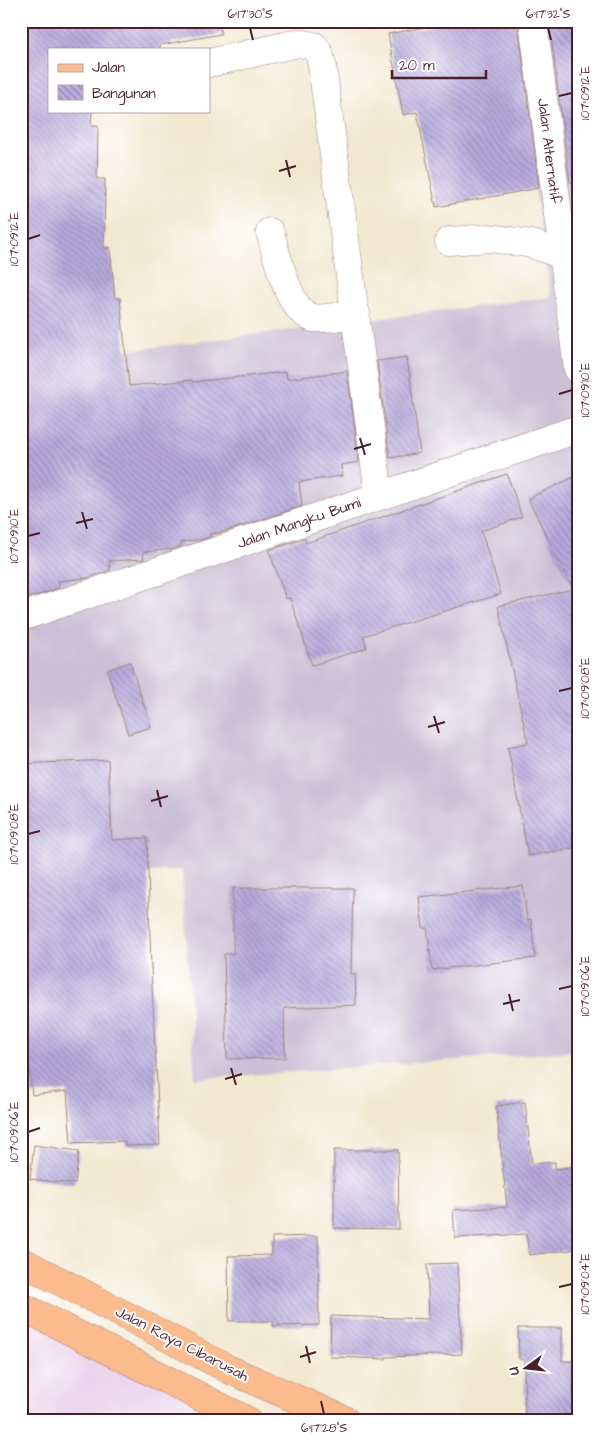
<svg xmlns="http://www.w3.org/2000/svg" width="599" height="1441" font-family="'Architects Daughter',sans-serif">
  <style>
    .built { fill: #ead1ec }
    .industrial { fill: #cabfd6 }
    .building { fill: url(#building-back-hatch) }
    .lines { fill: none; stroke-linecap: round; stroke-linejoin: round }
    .minor-casing { stroke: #9e847e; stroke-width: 29 }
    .primary-casing { stroke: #9e847e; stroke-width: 29 }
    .minor { stroke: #fff; stroke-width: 28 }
    .primary { stroke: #fbbb8d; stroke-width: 28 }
    .ticks { fill: none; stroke: #4a1f2b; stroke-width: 2 }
    .labels { text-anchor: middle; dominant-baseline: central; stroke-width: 4; stroke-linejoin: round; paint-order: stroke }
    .street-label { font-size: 15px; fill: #4a1f2b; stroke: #fff }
    .neatline { fill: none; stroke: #4a1f2b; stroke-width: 2 }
    .ticks-label { font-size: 12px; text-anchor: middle; fill: #4a1f2b }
  </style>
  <defs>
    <pattern id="building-back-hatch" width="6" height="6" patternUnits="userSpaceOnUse" patternTransform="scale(1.25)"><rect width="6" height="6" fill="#b7aadd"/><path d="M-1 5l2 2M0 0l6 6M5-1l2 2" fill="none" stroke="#978ab3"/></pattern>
  </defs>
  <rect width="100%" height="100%" fill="#fff"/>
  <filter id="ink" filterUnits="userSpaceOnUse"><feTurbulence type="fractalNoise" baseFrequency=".02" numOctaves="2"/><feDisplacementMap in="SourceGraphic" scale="10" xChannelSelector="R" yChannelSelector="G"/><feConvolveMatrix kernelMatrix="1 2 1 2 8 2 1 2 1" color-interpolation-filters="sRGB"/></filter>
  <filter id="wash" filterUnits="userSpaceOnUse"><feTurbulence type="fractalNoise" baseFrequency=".0096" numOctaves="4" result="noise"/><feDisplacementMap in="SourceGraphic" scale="20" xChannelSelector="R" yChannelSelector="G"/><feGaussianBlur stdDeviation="1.12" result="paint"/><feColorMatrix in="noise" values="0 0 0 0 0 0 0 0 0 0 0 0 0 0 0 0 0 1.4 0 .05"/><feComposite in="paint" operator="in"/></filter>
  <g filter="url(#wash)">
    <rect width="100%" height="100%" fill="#f2e8d0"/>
    <polygon class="built" points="21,1300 247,1420 21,1420"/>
    <polygon class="industrial" points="510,21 578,21 578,1051 195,1079 182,870 21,880 21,364 551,297"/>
    <g id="blocks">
      <g class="building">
        <polygon points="21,21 90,23 90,21 219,21 221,34 160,45 160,49 49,49 49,111 92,111 91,126 98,126 97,179 105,179 104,248 110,248 115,298 120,298 129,386 192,380 192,382 286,372 287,379 347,371 359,462 341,465 342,476 299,482 302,506 224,532 210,534 210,537 200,540 181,542 181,546 174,549 143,552 144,559 109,561 110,570 88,578 58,581 59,588 32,597 21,598 21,256 24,171 21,171"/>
        <polygon points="457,21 518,21 539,188 436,207 417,112 403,115 388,34"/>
        <polygon points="549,21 578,21 578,181 570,182"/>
        <polygon points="407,357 420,453 390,458 377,361"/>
        <polygon points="507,474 522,517 481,531 501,594 363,636 367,648 312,665 290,598 286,599 269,550 305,538 306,543"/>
        <polygon points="578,475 578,847 528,856 508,747 528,743 498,606 573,589 528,499"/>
        <polygon points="130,662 151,727 128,734 107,670"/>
        <polygon points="108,760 112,840 147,838 151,968 160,1145 125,1146 125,1141 71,1143 67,1091 32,1095 27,1041 21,1041 21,764"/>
        <polygon points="523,886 527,920 531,919 535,958 432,970 427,928 423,928 419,897"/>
        <polygon points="233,888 353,888 351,974 355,974 356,1005 284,1008 285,1058 227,1059 224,954 233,954"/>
        <polygon points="525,1102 532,1164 555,1162 555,1169 578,1166 578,1210 574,1211 578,1249 529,1255 526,1234 455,1238 453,1210 507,1207 496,1106"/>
        <polygon points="34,1145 79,1151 75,1184 30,1179"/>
        <polygon points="334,1150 398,1150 399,1229 334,1228"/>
        <polygon points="318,1236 319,1325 273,1326 273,1321 229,1321 228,1256 272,1255 272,1237"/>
        <polygon points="457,1263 462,1354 386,1357 386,1359 330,1357 331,1316 429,1319 427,1264"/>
        <polygon points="518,1328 562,1328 562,1361 574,1361 573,1394 578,1395 578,1420 525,1420 524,1359 519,1359"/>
      </g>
    </g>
  </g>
  <g filter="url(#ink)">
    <use href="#blocks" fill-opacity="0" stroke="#9e847e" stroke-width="1"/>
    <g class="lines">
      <g class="minor-casing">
        <g id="minor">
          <polyline points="533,21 578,369"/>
          <polyline points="209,63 298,43 314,46 319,53 322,65 379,495"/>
          <path d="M270,232C276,252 289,315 314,318C325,320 344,315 356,313"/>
          <polyline points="449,241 490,238 532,244 563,255"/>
          <polyline points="21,617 578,429"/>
        </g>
      </g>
      <g class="primary-casing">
        <g id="primary">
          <polyline points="21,1261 230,1370 345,1420"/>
          <polyline points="21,1306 246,1420"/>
        </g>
      </g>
      <use href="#minor" class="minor"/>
      <use href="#primary" class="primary"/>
    </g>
  </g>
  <path class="ticks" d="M250,28L253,40M548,28L551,40M559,96L572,93M286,160L290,177M279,171L296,166M28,239L40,235M559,394L572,390M360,438L365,455M354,449L371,444M82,512L87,529M76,523L93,519M28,536L40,533M559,691L572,688M434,716L439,733M428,727L445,722M157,790L161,807M151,801L168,796M28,834L40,831M559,989L572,986M509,994L513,1011M503,1004L520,1000M231,1068L236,1085M225,1079L242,1074M28,1132L40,1128M559,1287L572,1284M306,1346L310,1363M300,1357L316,1352M321,1401L324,1414"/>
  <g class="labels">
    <g class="street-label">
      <text transform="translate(549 151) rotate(83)">Jalan Alternatif</text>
      <text transform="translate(299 523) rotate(-19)">Jalan Mangku Bumi</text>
      <text transform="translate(182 1344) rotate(27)">Jalan Raya Cibarusah</text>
    </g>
  </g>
  <rect width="599" height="1441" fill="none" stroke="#fff" stroke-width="55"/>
  <rect x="48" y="48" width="162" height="65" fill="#ffffff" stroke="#b7a5aa"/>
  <rect x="58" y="64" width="25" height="8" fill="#fbbb8d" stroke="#b7a5aa"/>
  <text x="92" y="72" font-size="15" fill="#4a1f2b">Jalan</text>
  <rect x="58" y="85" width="25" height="15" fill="url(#building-back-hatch)" stroke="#b7a5aa"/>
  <text x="92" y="98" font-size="15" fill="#4a1f2b">Bangunan</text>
  <g transform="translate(526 1368) rotate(255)" stroke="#ffffff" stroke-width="4" paint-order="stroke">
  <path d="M0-4L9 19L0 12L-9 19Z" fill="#4a1f2b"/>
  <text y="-8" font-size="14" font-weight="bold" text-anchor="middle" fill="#4a1f2b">U</text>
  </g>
  <path d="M392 70v8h94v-8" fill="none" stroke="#4a1f2b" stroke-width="2.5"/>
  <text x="399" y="70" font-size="15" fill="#4a1f2b" stroke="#ffffff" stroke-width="4" paint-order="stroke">20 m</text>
  <rect x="28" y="28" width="544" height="1386" class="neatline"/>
  <g class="ticks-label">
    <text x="250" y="18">6°17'30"S</text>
    <text x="548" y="18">6°17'32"S</text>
    <text transform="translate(585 93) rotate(-90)" y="4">107°09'12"E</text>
    <text transform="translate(14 239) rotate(-90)" y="4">107°09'12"E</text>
    <text transform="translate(585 390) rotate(-90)" y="4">107°09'10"E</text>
    <text transform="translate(14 536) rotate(-90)" y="4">107°09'10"E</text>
    <text transform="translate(585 688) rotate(-90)" y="4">107°09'08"E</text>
    <text transform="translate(14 834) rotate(-90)" y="4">107°09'08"E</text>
    <text transform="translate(585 986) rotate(-90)" y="4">107°09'06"E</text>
    <text transform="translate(14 1132) rotate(-90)" y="4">107°09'06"E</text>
    <text transform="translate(585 1284) rotate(-90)" y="4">107°09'04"E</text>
    <text x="324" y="1432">6°17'28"S</text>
  </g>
</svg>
